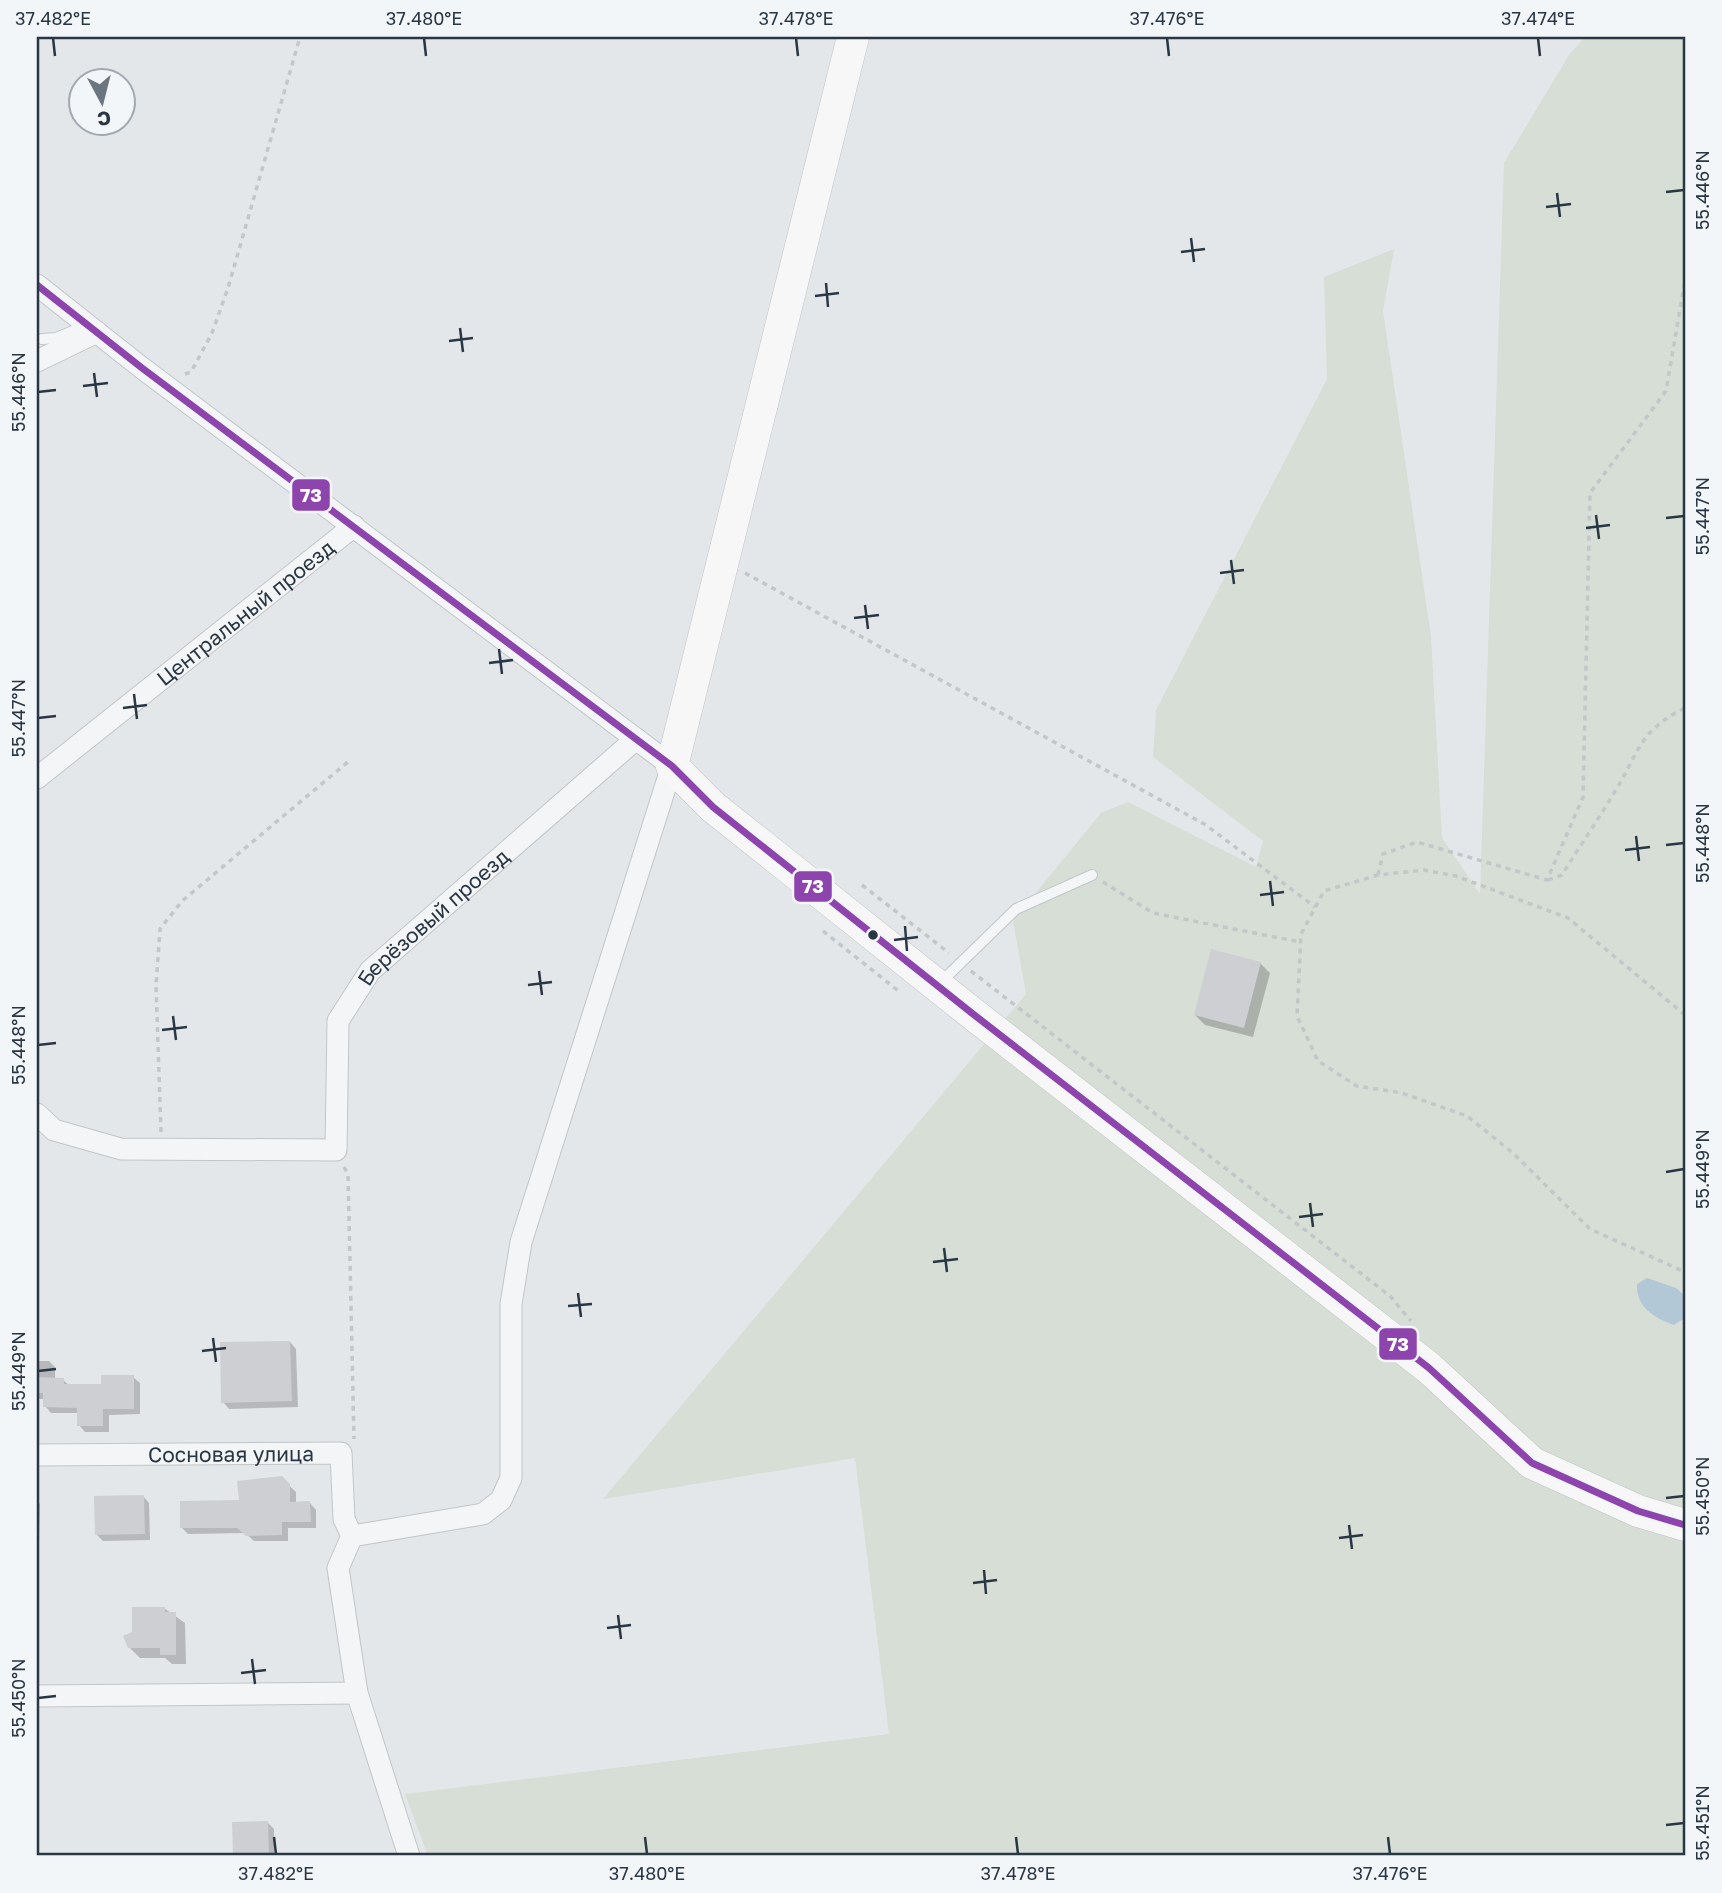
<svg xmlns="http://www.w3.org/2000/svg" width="1722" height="1893" font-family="'Golos Text',sans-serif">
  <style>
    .green { fill: #d6ded5 }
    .water { fill: #b2c8d6 }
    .shadow { fill: #0003 }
    .building { fill: #cdcfd2 }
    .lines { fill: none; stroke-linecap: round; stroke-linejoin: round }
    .lane-casing { stroke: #c2c5c8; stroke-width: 12 }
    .street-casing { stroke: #c2c5c8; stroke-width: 23 }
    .secondary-casing { stroke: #c2c5c8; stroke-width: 33 }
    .path { stroke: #c3c7c9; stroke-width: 3.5; stroke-dasharray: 5 5; stroke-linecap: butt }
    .lane { stroke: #f4f5f6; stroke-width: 10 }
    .street { stroke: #f4f5f6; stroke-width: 21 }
    .secondary { stroke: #f7f7f8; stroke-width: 32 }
    .bus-1-casing { stroke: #f2f6f9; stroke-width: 12 }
    .bus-1 { stroke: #8e44ad; stroke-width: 7 }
    .ticks { fill: none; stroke: #293745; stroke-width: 2.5 }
    .bus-dot { fill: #293745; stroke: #f2f6f9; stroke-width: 2.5 }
    .labels { text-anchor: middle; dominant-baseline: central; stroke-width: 7; stroke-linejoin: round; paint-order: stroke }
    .street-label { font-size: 21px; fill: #293745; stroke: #f2f6f9 }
    .line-badge { stroke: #f2f6f9; stroke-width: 2.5 }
    .badge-label { font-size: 19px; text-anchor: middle; font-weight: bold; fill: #fff }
    .neatline { fill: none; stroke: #293745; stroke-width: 2.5 }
    .ticks-label { font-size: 18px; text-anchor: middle; fill: #293745 }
  </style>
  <rect width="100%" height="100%" fill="#e4e7ea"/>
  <polygon class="green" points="1585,37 1685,37 1685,1856 428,1856 405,1794 889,1734 855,1458 603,1499 1026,994 1013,921 1101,813 1128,802 1256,867 1263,841 1153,757 1156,710 1327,379 1324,277 1394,249 1383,311 1431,636 1442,838 1480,894 1504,163 1569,55"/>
  <path class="water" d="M1647,1278L1676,1288L1685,1296V1318L1674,1325C1654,1318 1636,1307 1637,1284Z"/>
  <g class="shadow">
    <polygon points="1260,963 1270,973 1253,1037 1205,1025 1195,1015"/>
    <polygon points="290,1342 296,1349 298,1407 229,1409 223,1402"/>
    <polygon points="37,1361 49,1361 55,1367 55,1380 63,1380 69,1385 103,1385 133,1377 140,1383 140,1414 109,1415 109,1432 85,1432 79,1425 79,1413 51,1413 45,1406 45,1399 37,1399"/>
    <polygon points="281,1478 296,1492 296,1503 310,1503 316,1510 316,1528 288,1528 288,1541 254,1541 245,1533 188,1534 182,1528 241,1502"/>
    <polygon points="143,1496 149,1503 150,1540 103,1541 97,1535"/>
    <polygon points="37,1501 40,1504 39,1545 37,1545"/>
    <polygon points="164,1608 185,1623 186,1664 172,1664 165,1658 140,1658 130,1648"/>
    <polygon points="268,1823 274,1829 274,1856 234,1856 234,1824"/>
  </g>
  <g class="building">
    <polygon points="1211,949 1261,962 1244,1028 1194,1015"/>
    <polygon points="290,1341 292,1401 221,1403 220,1342"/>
    <polygon points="101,1375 134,1375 134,1409 103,1409 103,1426 77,1426 77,1408 43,1407 43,1393 37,1393 37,1377 64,1378 64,1384 101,1384"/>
    <polygon points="282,1476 290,1484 290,1502 310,1501 311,1522 282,1522 282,1535 246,1536 237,1528 180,1528 180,1501 239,1500 237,1481"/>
    <polygon points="144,1495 145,1534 95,1535 94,1496"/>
    <polygon points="132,1607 165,1607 165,1612 176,1612 176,1655 160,1655 160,1648 128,1648 123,1636 132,1632"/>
    <polygon points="268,1821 269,1856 233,1856 232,1822"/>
  </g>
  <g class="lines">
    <g class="lane-casing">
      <g id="lane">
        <polyline points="42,339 56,338 88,325"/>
        <polyline points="940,983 1016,909 1092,875"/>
      </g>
    </g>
    <g class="street-casing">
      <g id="street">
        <polyline points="37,285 142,368 672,766 521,1242 511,1304 511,1478 501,1500 483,1514 352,1536 338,1568 357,1693 409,1856"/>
        <polyline points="37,361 97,332"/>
        <path id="s1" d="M37,778L354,526"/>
        <path id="s2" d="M37,1114L54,1130L121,1149L336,1150L338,1021L370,971L636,739"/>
        <path id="s3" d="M37,1455L341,1453L344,1519L352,1536"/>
        <polyline points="37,1696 357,1693"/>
      </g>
    </g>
    <g class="secondary-casing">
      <polyline id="secondary" points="853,37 672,766 713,807 973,1014 1429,1368 1532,1463 1638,1511 1685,1525"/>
    </g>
    <g class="path">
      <polyline points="185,374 191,372 212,333 228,288 300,37"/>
      <polyline points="745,573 1206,825 1315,907"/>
      <polyline points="1378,875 1383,854 1417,842 1547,880 1583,797 1590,493 1666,391 1685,280"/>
      <path d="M1548,880L1562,875C1579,847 1598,820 1614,793C1639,753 1638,731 1685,708"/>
      <polyline points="1103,882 1153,913 1300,942"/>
      <polyline points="862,885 949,953"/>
      <polyline points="823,931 901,993"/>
      <polyline points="971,971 1390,1296 1411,1321"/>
      <polyline points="1685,1015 1568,918 1456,876 1424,870 1378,875 1324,891 1301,934 1297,1016 1318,1061 1357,1086 1402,1093 1467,1116 1513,1153 1590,1229 1685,1272"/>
      <polyline points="161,1132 156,986 160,929 182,901 349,761"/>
      <polyline points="344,1167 348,1174 354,1439"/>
    </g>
    <use href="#lane" class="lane"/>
    <use href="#street" class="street"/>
    <use href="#secondary" class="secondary"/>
    <g class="bus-1-casing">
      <polyline id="bus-1" points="37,285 142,368 672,766 713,807 973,1014 1429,1368 1532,1463 1638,1511 1685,1525"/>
    </g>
    <use href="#bus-1" class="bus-1"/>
  </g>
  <path class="ticks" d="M53,38L55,56M424,38L426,56M796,38L798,56M1167,38L1169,56M1538,38L1540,56M1666,192L1684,190M1557,193L1560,217M1546,207L1571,204M1191,238L1194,262M1181,252L1205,249M826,283L828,307M815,296L839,293M460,328L463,352M449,341L473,338M94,373L97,397M83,386L108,383M38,392L56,390M1596,515L1599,539M1666,518L1684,516M1586,528L1610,525M1231,560L1234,584M1220,573L1244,570M865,605L868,629M854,618L879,615M499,649L502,674M489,663L513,660M134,694L137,719M123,708L147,705M38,718L56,716M1636,836L1639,861M1666,845L1684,843M1625,850L1650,847M1270,881L1273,906M1260,895L1284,892M905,926L907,951M894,940L918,937M539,971L542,995M528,985L552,982M173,1016L176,1040M162,1030L187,1027M38,1045L56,1043M1666,1172L1684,1169M1310,1203L1313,1227M1299,1217L1323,1214M944,1248L947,1272M933,1262L958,1259M578,1293L581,1317M568,1306L592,1304M213,1338L216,1362M202,1351L226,1348M38,1371L56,1369M1666,1498L1684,1496M1349,1525L1352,1549M1339,1538L1363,1535M984,1570L986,1594M973,1583L997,1580M618,1615L621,1639M607,1628L631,1625M252,1659L255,1684M241,1673L266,1670M38,1698L56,1696M1666,1825L1684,1823M274,1837L276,1854M645,1837L647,1854M1016,1837L1018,1854M1388,1837L1390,1854"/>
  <circle class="bus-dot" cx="873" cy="935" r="6"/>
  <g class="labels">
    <g class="street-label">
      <text stroke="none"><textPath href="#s1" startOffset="266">Центральный проезд</textPath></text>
      <text stroke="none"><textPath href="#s2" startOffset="579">Берёзовый проезд</textPath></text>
      <text stroke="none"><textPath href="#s3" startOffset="194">Сосновая улица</textPath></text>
    </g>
  </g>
  <g class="line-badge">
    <rect x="291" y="478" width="40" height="34" rx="7" fill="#8e44ad"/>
    <rect x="793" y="870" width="40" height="33" rx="7" fill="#8e44ad"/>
    <rect x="1378" y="1327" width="40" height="34" rx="7" fill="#8e44ad"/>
  </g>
  <g class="badge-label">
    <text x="311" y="502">73</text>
    <text x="813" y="893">73</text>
    <text x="1398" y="1351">73</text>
  </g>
  <rect width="1722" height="1893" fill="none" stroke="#f2f6f9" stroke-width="77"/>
  <g transform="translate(102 102) rotate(173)"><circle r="33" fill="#f2f6f9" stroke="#a2aab1" stroke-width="2"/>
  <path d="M0-5L12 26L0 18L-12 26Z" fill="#6a757f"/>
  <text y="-10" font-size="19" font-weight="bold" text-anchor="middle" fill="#293745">С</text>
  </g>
  <rect x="38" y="38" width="1646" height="1816" class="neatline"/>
  <g class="ticks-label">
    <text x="53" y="25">37.482°E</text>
    <text x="424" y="25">37.480°E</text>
    <text x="796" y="25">37.478°E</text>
    <text x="1167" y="25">37.476°E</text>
    <text x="1538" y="25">37.474°E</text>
    <text transform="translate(1703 190) rotate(-90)" y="6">55.446°N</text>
    <text transform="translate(19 392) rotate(-90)" y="6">55.446°N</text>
    <text transform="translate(1703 516) rotate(-90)" y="6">55.447°N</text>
    <text transform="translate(19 718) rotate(-90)" y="6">55.447°N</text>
    <text transform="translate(1703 843) rotate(-90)" y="6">55.448°N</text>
    <text transform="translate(19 1045) rotate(-90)" y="6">55.448°N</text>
    <text transform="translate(1703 1169) rotate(-90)" y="6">55.449°N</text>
    <text transform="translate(19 1371) rotate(-90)" y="6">55.449°N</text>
    <text transform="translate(1703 1496) rotate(-90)" y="6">55.450°N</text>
    <text transform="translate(19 1698) rotate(-90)" y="6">55.450°N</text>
    <text transform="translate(1703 1823) rotate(-90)" y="6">55.451°N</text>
    <text x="276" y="1880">37.482°E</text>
    <text x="647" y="1880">37.480°E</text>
    <text x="1018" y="1880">37.478°E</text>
    <text x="1390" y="1880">37.476°E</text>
  </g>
</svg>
